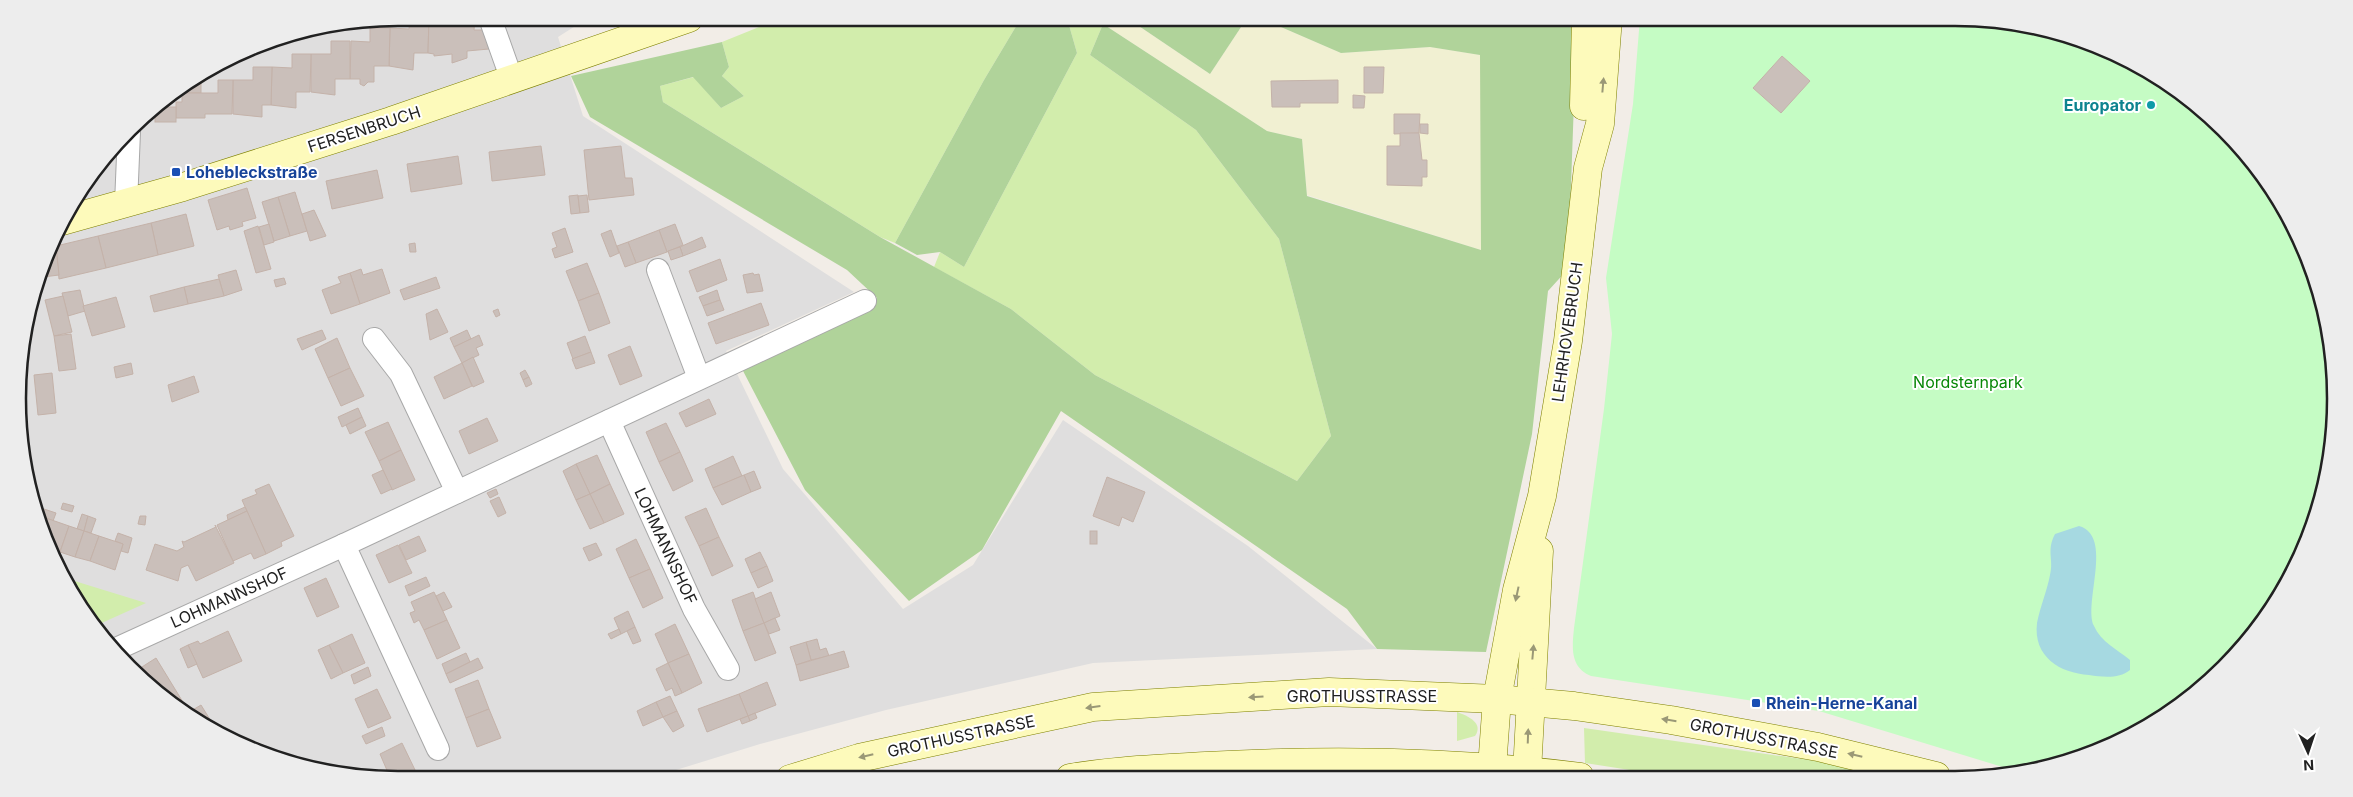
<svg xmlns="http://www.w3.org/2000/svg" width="2353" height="797" font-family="Inter,sans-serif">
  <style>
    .residential { fill: #dfdede }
    .farmland { fill: #f1f0d2 }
    .grass { fill: #d2edac }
    .forest { fill: #b0d39a }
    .park { fill: #c5fcc4 }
    .water { fill: #a6d9e1 }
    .building { fill: #cabfba; stroke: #c4b2a9 }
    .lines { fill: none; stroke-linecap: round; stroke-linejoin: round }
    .street-casing { stroke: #a8a8a8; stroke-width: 24 }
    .secondary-casing { stroke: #7e8000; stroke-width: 29 }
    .street { stroke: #fff; stroke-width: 22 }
    .secondary { stroke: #fdfabb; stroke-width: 28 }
    .oneway { fill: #9a9876 }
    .culture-dot { fill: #0f9aa8; stroke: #fff; stroke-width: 2 }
    .transit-dot { fill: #1a4fb4; stroke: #fff; stroke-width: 2 }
    .labels { text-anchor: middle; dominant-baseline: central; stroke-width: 4; stroke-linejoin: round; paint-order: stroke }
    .culture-label { font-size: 16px; font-weight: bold; fill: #0d838f; stroke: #fff; text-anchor: end }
    .street-label { font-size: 16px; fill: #212121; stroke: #fff }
    .transit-label { font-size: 16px; font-weight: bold; fill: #164399; stroke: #fff; text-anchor: start }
    .park-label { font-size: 16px; fill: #088807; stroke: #fff }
    .rim { fill: none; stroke: #212121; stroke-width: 2.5 }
  </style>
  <rect width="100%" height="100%" fill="#f2ede7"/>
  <polygon class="residential" points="399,18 588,18 558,37 583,116 854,292 726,351 783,469 903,609 973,565 1063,420 1248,546 1377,649 1093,663 886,710 760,744 647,779 399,779 300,767 187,715 129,668 82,610 30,497 18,424 21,349 57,230 96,166 147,112 253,46 324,25"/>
  <polygon class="farmland" points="1105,18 1127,18 1210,74 1247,18 1260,18 1341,53 1430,47 1481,55 1481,250 1307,195 1302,139 1267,131 1103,24"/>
  <g class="grass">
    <polygon points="781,18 1021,18 984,80 895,243 880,237 663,102 660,86 694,77 721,108 744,96 722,76 729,67 722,42"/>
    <polygon points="1073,18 1093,18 1103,24 1090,55 1196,130 1279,239 1331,436 1297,481 1095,375 1011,309 934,267 940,252 964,267 1077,53 1069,25"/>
    <polygon points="68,579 146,603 95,626 82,610"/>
    <path d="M1457,712C1468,716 1484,723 1475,736L1457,741Z"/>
    <polygon points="1584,728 1816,761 1887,776 1675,777 1585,763"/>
  </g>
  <g class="forest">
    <polygon points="1021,18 1067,18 1077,53 964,267 940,252 917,255 895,243 984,80"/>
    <polygon points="1127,18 1247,18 1210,74"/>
    <polygon points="1260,18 1577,18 1568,269 1548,291 1532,434 1486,652 1377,649 1347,609 1061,411 982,550 909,601 805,490 741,367 877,298 847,270 590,117 571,76 722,42 729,67 722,76 744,96 721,108 693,77 660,86 663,102 880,237 1011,309 1095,375 1297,481 1331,436 1279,239 1196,130 1090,55 1103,24 1267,131 1302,139 1307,196 1481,250 1480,55 1430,47 1341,53"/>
  </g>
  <path class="park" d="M1640,18H1954L2053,30L2123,57L2186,96L2241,147L2284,208L2315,276L2332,348L2335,423L2323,497L2284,589L2206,685L2123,740L2019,772L1819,711L1591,676C1570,667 1572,648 1574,628L1604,409L1612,334L1606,278L1633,104Z"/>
  <path class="water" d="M2079,526C2114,536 2083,603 2094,626C2101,642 2118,650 2130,660V670C2119,679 2103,677 2089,675C2060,673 2033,657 2037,623C2040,607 2047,591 2050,575C2054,559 2046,551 2055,534Z"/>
  <g class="building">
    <polygon points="410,18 429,18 428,53 414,53 413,70 389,66 390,28 409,29"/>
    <polygon points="429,18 475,18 474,30 484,30 489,49 467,51 467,58 452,63 452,54 434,56 434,54 428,53"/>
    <polygon points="513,18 551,18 551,22 550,20 541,19 541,22 513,21"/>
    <polygon points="370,28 390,28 389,66 374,66 374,82 368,82 364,86 360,84 360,79 350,79 351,41 370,42"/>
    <polygon points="331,41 350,41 350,79 335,79 335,95 311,92 311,54 331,54"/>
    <polygon points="292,54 311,54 310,92 296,92 296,108 271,105 272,67 292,68"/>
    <polygon points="1782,56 1810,81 1781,113 1753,88"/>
    <polygon points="253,67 272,67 271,105 262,105 262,117 233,114 233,80 253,80"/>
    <polygon points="1364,67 1384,67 1383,93 1364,93"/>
    <polygon points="201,78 201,93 182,93 182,90"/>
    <polygon points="218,80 233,80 232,114 205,114 205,118 176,118 176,102 182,102 182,93 218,93"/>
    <polygon points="1338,80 1338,103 1300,103 1300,107 1272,107 1271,81"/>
    <polygon points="1353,95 1365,96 1364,108 1353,108"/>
    <rect x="155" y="107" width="21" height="15"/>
    <polygon points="1394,114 1420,114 1419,133 1394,134"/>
    <polygon points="1420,124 1428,124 1428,134 1420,133"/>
    <polygon points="1400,133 1419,133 1422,160 1427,160 1427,177 1422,177 1422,186 1387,185 1387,146 1400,146"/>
    <polygon points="541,146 545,175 492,181 489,152"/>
    <polygon points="621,146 625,178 632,178 634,195 589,200 584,150"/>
    <polygon points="458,156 462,184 411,192 407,164"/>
    <polygon points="377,170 383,198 332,209 326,181"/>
    <polygon points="247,188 256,218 242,222 243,226 230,230 229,226 217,230 208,200"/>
    <polygon points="295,192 307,231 290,236 278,197"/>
    <polygon points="578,195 580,213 571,214 569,196"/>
    <polygon points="587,195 589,212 580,213 578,196"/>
    <polygon points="278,197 290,236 274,241 262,202"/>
    <polygon points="314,210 326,236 310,241 302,214"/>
    <polygon points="186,214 194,246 158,255 151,223"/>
    <polygon points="151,223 158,255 106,268 98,236"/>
    <polygon points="269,224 274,242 264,245 259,227"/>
    <polygon points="675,224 683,245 667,252 659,230"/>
    <polygon points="258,226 271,269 256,273 244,231"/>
    <polygon points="565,228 573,252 555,258 552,249 557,247 552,233"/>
    <polygon points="611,230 619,253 610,257 601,234"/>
    <polygon points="659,230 667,252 636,263 628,242"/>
    <polygon points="98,236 106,268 59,279 56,246"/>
    <polygon points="702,237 706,247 683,256 680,247"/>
    <polygon points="628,242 636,263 625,267 617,246"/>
    <polygon points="415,243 416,252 410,252 409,244"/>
    <polygon points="52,246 56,246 59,275 43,277"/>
    <polygon points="680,247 683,256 671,260 668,251"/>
    <polygon points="720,259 727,280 697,292 689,271"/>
    <polygon points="587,263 599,293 578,301 566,271"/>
    <polygon points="361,269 363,275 382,269 390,293 360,304 350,273"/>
    <polygon points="236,270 242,290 224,296 218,275"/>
    <polygon points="350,273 360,304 331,314 322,290 341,283 338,277"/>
    <polygon points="753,273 754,275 759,274 763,291 747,293 743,275"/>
    <polygon points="436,277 440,288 404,300 400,290"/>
    <polygon points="284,278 286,284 276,287 274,280"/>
    <polygon points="219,279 224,296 188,304 184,287"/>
    <polygon points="184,287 188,304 154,312 150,296"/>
    <polygon points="80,290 85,311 68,316 62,293"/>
    <polygon points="717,290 720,300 703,306 699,297"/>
    <polygon points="599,293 610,323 589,331 578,301"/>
    <polygon points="63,296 72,332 54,336 45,300"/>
    <polygon points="116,297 125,327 92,336 83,306"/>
    <polygon points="720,300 724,310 707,316 703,306"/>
    <polygon points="761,303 769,325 716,344 708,323"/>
    <polygon points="437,309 448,332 430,340 426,314"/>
    <polygon points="498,309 500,315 496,317 493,311"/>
    <polygon points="322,330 326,339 302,350 297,339"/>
    <polygon points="467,330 471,339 454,347 450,338"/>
    <polygon points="71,334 76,369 59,371 54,336"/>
    <polygon points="479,335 483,345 476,348 479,355 462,363 454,347"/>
    <polygon points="585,336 591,352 573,359 567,343"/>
    <polygon points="337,338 350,368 328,378 315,349"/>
    <polygon points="630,346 642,376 620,385 608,355"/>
    <polygon points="591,352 595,363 576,369 572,359"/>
    <polygon points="473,357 484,382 473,387 462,363"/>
    <polygon points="131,363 133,374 116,378 114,367"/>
    <polygon points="462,363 472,386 444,399 434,377"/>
    <polygon points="350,368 364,396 341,406 328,378"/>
    <polygon points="525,370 529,377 523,380 520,373"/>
    <polygon points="52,373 56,413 38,415 34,375"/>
    <polygon points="194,376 199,392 172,402 168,385"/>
    <polygon points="529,377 532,384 526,387 523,380"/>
    <polygon points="709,399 716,414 686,427 679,413"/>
    <polygon points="358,408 362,417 342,427 338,417"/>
    <polygon points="362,417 366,426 350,434 346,425"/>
    <polygon points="487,418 498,441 469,454 459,431"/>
    <polygon points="388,422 401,450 379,461 365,432"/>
    <polygon points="666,423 680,452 659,462 646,432"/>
    <polygon points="401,450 415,480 392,490 379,461"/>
    <polygon points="680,452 693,481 673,491 659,462"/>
    <polygon points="597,455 610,484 590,494 576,464"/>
    <polygon points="733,456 742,476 713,488 705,469"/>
    <polygon points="576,464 590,494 576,500 563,471"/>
    <polygon points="383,470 392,489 381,494 372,475"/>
    <polygon points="754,471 761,488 751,492 744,475"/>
    <polygon points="744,475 751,492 722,505 713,488"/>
    <polygon points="1107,477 1145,492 1133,522 1122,517 1119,526 1093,516"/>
    <polygon points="269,484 294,536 281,542 282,546 266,554 242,500 257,494 255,490"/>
    <polygon points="610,484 624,514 604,523 590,494"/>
    <polygon points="496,489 498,494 490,498 487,493"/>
    <polygon points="590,494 604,523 590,529 576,500"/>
    <polygon points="499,497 506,513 498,517 490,501"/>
    <polygon points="63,503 74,506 72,512 61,509"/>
    <polygon points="245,507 247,511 228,520 227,515"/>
    <polygon points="41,508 56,513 53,521 46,518 43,525 38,514"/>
    <polygon points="706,508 719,537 699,546 685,517"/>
    <polygon points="247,511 266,554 254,559 251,553 233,561 217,525"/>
    <polygon points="82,514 88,516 84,531 77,529"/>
    <polygon points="88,516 96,519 91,533 84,531"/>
    <polygon points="140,516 146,516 145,525 138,524"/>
    <polygon points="46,518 69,526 60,552 54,550 43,525"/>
    <polygon points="215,525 234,563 196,581 188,565 181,568 178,581 146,570 155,544 177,551 184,547 182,541 184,542 216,527"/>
    <polygon points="69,526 84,531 75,557 60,552"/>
    <polygon points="84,531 99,536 90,561 75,557"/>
    <rect x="1090" y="531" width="7" height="13"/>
    <polygon points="118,533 132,538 128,553 121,551 123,544 115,541"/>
    <polygon points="99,536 123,544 115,570 90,561"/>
    <polygon points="419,536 426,551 406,560 399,545"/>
    <polygon points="719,537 733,566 712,576 699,546"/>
    <polygon points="636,539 650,569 629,578 616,549"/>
    <polygon points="596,543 602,555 589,561 583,548"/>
    <polygon points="398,545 412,573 389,583 376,555"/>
    <polygon points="760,552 767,566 751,573 745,559"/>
    <polygon points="767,566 773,581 758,588 751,573"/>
    <polygon points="650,569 663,598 643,608 629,578"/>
    <polygon points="426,577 430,586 409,596 405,586"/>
    <polygon points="326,578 339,607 317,617 304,588"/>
    <polygon points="434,592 447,620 424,630 419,620 414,623 410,613 415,611 411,602"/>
    <polygon points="444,592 452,607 443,611 436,596"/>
    <polygon points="753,592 764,623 743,631 732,600"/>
    <polygon points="771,592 780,616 764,623 755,599"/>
    <polygon points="628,611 635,627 621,634 614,618"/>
    <polygon points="775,618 780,630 769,634 764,623"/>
    <polygon points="447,620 460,648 437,659 424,630"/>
    <polygon points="764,623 776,653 755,661 743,631"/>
    <polygon points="675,624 689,654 668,663 655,634"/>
    <polygon points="635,627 641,641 633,644 627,631"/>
    <polygon points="619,629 621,634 611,639 608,634"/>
    <polygon points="228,631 242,661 203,678 188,645 198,641 200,644"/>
    <polygon points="352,634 365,663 343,673 329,645"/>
    <polygon points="817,639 820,650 826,648 829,656 811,660 806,642"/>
    <polygon points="806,642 811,660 796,665 790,647"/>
    <polygon points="188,645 197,664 188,668 180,649"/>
    <polygon points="329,645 343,673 331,679 318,650"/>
    <polygon points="844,651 849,667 800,681 796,665"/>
    <polygon points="466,653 470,662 446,674 442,664"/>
    <polygon points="689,654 702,683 682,693 668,663"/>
    <polygon points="156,658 189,712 186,714 134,672"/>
    <polygon points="478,658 483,668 450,683 446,674"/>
    <polygon points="668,663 682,693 675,696 672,688 666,691 656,669"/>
    <polygon points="368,667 371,676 354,684 351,675"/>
    <polygon points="478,680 489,709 466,718 455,689"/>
    <polygon points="767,682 776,705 748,716 739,694"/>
    <polygon points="377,689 391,718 368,728 355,699"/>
    <polygon points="739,694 748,716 707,732 698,709"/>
    <polygon points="670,696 677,711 663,717 656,702"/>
    <polygon points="656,702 663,717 643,726 637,711"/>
    <polygon points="201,705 214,726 213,727 186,714"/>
    <polygon points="489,709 501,738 477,747 466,718"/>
    <polygon points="677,711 684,726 673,732 663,717"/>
    <polygon points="755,713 757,718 750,721 748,716"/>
    <polygon points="748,716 750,721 742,724 740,719"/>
    <polygon points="382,727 385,736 366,744 362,736"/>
    <polygon points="402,743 416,772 400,779 384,778 389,775 380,754"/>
    <polygon points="490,773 492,779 473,779"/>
  </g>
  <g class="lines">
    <g class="street-casing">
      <g id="street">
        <polyline points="490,18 512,80"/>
        <polyline points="126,204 129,132"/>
        <polyline points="658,270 699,378"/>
        <polyline points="374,339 401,374 457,492"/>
        <polyline points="609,421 694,609 728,669"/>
        <polyline points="344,545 438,749"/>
        <polyline points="114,650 344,545 865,301"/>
      </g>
    </g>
    <g class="secondary-casing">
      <g id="secondary">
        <polyline points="1584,106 1586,18"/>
        <polyline points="62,221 183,187 391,121 689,18"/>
        <polyline points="1492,768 1497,699 1517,590 1542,496 1568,341 1588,168 1600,124 1608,18"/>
        <polyline points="1527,772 1539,551"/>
        <path d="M1070,778C1114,770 1161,769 1206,766C1331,759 1457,761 1580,777"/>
        <polyline points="790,779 859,758 1093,707 1329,692 1497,699 1574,706 1671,720 1818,747 1936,776"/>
      </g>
    </g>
    <use href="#street" class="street"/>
    <use href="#secondary" class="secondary"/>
  </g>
  <defs><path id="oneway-solid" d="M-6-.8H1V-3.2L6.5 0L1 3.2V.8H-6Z" transform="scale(1.25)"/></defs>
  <g class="oneway">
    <use href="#oneway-solid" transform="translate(1603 85) rotate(-85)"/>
    <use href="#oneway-solid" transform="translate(1517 594) rotate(102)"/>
    <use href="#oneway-solid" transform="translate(1533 652) rotate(-85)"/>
    <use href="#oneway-solid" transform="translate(1256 697) rotate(176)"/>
    <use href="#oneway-solid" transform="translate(1093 707) rotate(172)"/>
    <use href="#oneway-solid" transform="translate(1669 720) rotate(-171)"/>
    <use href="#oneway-solid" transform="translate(1528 736) rotate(-88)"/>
    <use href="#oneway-solid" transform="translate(1855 755) rotate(-167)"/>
    <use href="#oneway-solid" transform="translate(866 756) rotate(167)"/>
  </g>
  <circle class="culture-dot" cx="2151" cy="105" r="5"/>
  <g class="transit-dot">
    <rect x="171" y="167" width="10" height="10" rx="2.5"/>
    <rect x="1751" y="698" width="10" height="10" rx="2.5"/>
  </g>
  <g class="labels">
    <g class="culture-label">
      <text x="2141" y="105">Europator</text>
    </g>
    <g class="street-label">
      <text transform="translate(364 129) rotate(-18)">FERSENBRUCH</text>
      <text transform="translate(1567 332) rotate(-82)">LEHRHOVEBRUCH</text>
      <text transform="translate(666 546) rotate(65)">LOHMANNSHOF</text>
      <text transform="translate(229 597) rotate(-24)">LOHMANNSHOF</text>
      <text x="1362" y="696">GROTHUSSTRASSE</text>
      <text transform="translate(961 736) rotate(-12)">GROTHUSSTRASSE</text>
      <text transform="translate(1764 738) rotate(11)">GROTHUSSTRASSE</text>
    </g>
    <g class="transit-label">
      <text x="186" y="172">Lohebleckstraße</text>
      <text x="1766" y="703">Rhein-Herne-Kanal</text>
    </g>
    <g class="park-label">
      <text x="1968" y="382">Nordsternpark</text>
    </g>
  </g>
  <path d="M0 0H2353V797H0ZM398 26H1955A372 372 0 0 1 2327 398V399A372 372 0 0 1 1955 771H398A372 372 0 0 1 26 399V398A372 372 0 0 1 398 26Z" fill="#ededed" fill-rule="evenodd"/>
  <path class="rim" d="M398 26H1955A372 372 0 0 1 2327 398V399A372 372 0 0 1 1955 771H398A372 372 0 0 1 26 399V398A372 372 0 0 1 398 26Z"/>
  <g transform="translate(2308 752) rotate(177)" stroke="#ffffff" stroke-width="4" paint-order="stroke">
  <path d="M0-4L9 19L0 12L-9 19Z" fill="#212121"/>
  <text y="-8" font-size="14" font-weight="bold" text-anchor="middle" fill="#212121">N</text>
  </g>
</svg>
